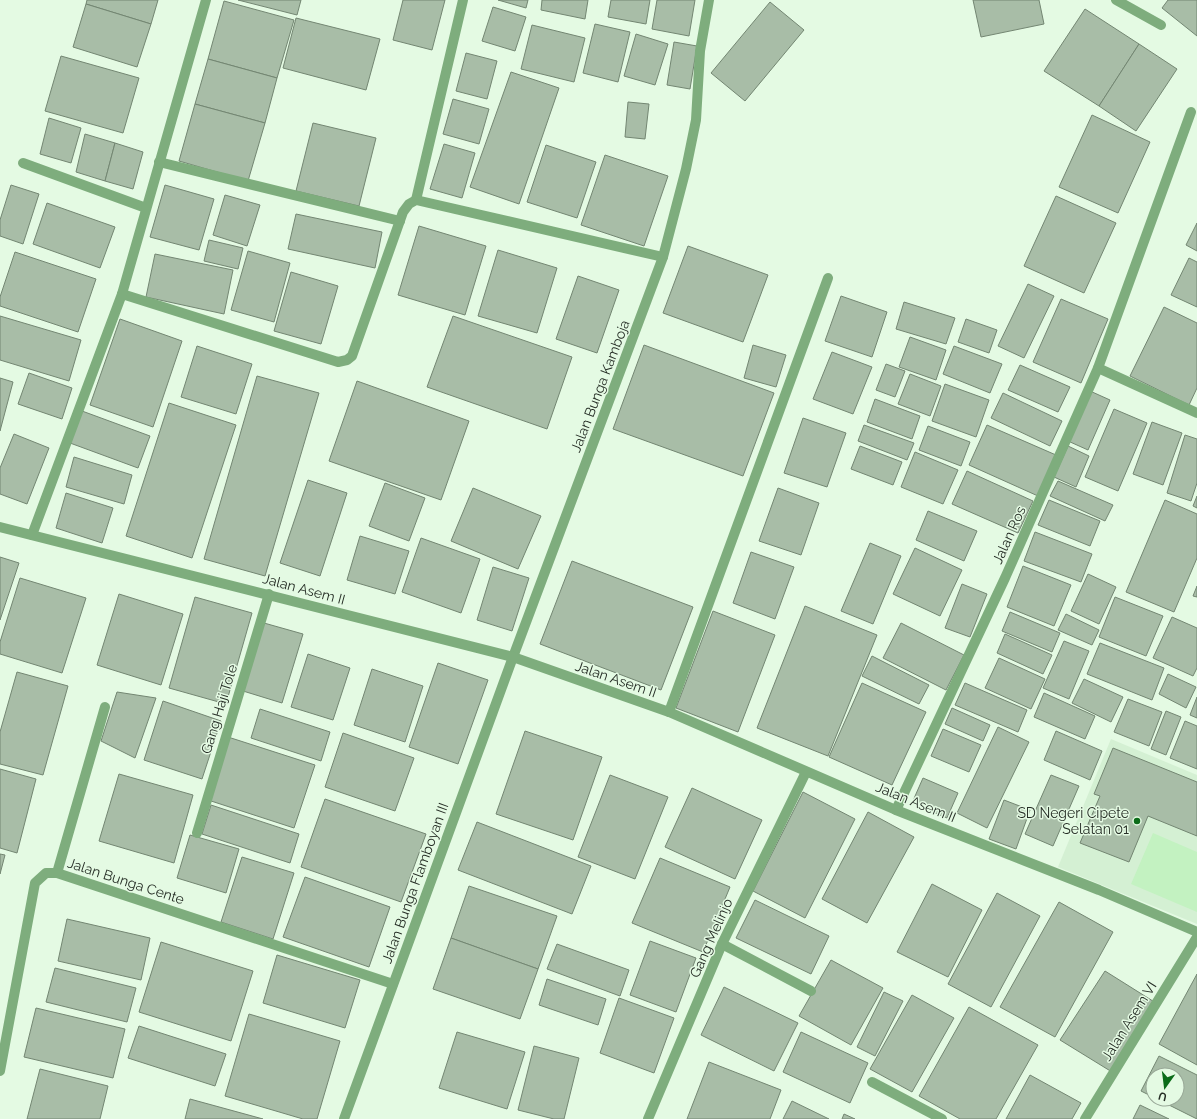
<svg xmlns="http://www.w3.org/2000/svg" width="1197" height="1119" font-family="Raleway,sans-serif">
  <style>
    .built { fill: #d4f0d3 }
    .green { fill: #c3f2c1 }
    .building { fill: #a8bda7; stroke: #738672 }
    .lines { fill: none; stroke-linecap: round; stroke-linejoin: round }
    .minor { stroke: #7ead7d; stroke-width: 10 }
    .tertiary { stroke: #7ead7d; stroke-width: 10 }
    .poi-dot { fill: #0b6c19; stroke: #e4fae3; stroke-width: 1.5 }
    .labels { text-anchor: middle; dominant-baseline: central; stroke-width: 3; stroke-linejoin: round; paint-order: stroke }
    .street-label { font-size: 14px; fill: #252d25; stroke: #e4fae3 }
    .poi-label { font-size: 14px; fill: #252d25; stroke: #e4fae3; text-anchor: end }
  </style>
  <rect width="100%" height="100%" fill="#e4fae3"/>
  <polygon class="built" points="1111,739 1197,775 1197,924 1058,867"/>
  <polygon class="green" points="1153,833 1197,852 1197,912 1131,884"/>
  <g class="building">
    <polygon points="87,0 158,0 151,24 86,4"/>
    <polygon points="238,0 301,0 297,15"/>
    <polygon points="403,0 445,0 432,50 393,40"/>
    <polygon points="498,0 528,0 526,8"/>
    <polygon points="542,0 588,0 585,19 541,10"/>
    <polygon points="611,0 650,0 646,24 608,17"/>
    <polygon points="657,0 695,0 689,36 652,29"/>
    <polygon points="973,0 1039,0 1044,24 981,37"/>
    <polygon points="1168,0 1197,0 1197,36 1162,8"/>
    <polygon points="224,1 294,20 277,78 208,59"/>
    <polygon points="770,2 804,30 745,101 711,73"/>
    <polygon points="86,4 151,24 137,67 73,47"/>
    <polygon points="493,7 526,17 515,51 482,41"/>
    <polygon points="1085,9 1139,44 1099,106 1044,71"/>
    <polygon points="296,18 380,39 366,90 283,68"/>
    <polygon points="595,24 630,32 618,82 583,73"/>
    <polygon points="532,25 585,38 574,82 521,69"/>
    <polygon points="636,34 668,44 655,85 624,76"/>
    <polygon points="674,42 697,46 690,89 667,85"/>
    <polygon points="1139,44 1177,69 1136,131 1099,106"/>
    <polygon points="466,53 497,61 487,99 456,91"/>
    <polygon points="61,56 139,78 123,133 45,111"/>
    <polygon points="208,59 277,78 265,123 195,104"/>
    <polygon points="511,72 559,88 519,204 470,187"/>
    <polygon points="453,99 489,109 479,144 443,134"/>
    <polygon points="628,102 649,104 645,139 625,137"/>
    <polygon points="195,104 265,123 248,181 179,161"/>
    <polygon points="1092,115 1150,142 1118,213 1059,187"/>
    <polygon points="49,118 81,128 71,163 40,154"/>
    <polygon points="313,123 376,138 359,206 296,191"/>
    <polygon points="85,134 115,143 105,181 76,172"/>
    <polygon points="115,143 143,152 133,189 105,181"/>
    <polygon points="444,144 475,153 462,198 430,189"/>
    <polygon points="546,145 596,162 577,218 527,202"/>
    <polygon points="605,155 668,176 644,246 581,225"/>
    <polygon points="11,185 39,194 23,244 0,236 0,220"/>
    <polygon points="165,185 214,199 199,250 150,237"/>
    <polygon points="225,195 260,205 247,246 213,235"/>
    <polygon points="1056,196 1116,223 1084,293 1024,266"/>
    <polygon points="47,203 115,227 100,268 33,244"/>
    <polygon points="296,214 382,232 375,268 288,249"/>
    <polygon points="1197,223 1197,251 1186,245"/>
    <polygon points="419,226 486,246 465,315 398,295"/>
    <polygon points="209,240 243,248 238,269 204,261"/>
    <polygon points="688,246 768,275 743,342 663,313"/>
    <polygon points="498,250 557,268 537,333 478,316"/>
    <polygon points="248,251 290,263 274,322 231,310"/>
    <polygon points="15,252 96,279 78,332 0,306 0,297"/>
    <polygon points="155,254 233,270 224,314 146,297"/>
    <polygon points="1189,258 1197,262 1197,307 1171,295"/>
    <polygon points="291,272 338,286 321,344 274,331"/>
    <polygon points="578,276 619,290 597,353 556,339"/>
    <polygon points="1028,284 1054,296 1024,358 998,346"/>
    <polygon points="841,296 887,312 872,357 825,341"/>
    <polygon points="1061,299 1108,319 1081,383 1033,362"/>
    <polygon points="904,302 955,318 946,344 896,329"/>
    <polygon points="1164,307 1197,323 1197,388 1189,405 1130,376"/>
    <polygon points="0,316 81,340 69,381 0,360"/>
    <polygon points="453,316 572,357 547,429 427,387"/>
    <polygon points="120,319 182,341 153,427 90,405"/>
    <polygon points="966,319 997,330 989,353 958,342"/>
    <polygon points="910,337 946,350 936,380 899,367"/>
    <polygon points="644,345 774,393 743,476 613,429"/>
    <polygon points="753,345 786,355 776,387 744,378"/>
    <polygon points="197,346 252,364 236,414 181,397"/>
    <polygon points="954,346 1002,364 990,393 943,374"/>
    <polygon points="832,352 872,367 853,414 813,399"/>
    <polygon points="886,364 905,371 895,397 876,390"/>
    <polygon points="1020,365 1070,387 1058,412 1008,390"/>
    <polygon points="29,373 72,388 62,419 18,404"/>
    <polygon points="910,374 941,386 930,416 898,404"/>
    <polygon points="257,376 319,393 265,576 204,559"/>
    <polygon points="0,378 13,382 0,431"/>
    <polygon points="357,381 469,421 441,500 329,461"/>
    <polygon points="945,384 989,400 976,437 932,421"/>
    <polygon points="1090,391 1110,400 1088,450 1068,441"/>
    <polygon points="1003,393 1062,421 1050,446 991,418"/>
    <polygon points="875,399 920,416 912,439 867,422"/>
    <polygon points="169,403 236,425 192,558 126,536"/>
    <polygon points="1114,409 1147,423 1118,491 1085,477"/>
    <polygon points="82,411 150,436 138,468 70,443"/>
    <polygon points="803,418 846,433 827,487 784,473"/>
    <polygon points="1152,422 1182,433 1163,485 1133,474"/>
    <polygon points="864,425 914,443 907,460 858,441"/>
    <polygon points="987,425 1056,455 1038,496 969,465"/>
    <polygon points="928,426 970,442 961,466 919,450"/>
    <polygon points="14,434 49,448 27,504 0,494 0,468"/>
    <polygon points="1185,435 1197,439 1197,483 1191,501 1167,493"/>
    <polygon points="860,446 902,462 893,485 851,469"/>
    <polygon points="1068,446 1089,456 1076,487 1054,477"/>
    <polygon points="915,452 958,470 943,504 901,487"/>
    <polygon points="74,457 132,475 124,504 66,487"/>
    <polygon points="967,471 1033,501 1018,533 952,504"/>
    <polygon points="308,480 347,493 320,576 280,563"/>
    <polygon points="1058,481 1113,505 1105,521 1050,496"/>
    <polygon points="385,483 425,498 409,541 369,526"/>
    <polygon points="473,488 541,516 518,569 451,541"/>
    <polygon points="778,488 819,503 801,555 759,541"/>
    <polygon points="66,493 113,508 102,543 56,528"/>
    <polygon points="1197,496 1197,508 1193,506"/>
    <polygon points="1049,500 1100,521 1090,546 1038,525"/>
    <polygon points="1165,500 1197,514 1197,558 1174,612 1126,592"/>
    <polygon points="928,511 977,531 964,561 916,540"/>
    <polygon points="1035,532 1092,554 1081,582 1024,561"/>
    <polygon points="360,536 409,551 395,594 347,580"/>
    <polygon points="421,538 480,559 461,613 402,592"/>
    <polygon points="870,543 901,556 873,624 841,611"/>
    <polygon points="915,548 962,570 940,616 893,594"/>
    <polygon points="751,552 794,567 775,619 733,603"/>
    <polygon points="0,557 19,563 0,620"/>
    <polygon points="572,561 693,607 661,690 540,644"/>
    <polygon points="1023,566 1071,585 1054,626 1007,607"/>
    <polygon points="493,567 529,578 512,631 477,620"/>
    <polygon points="1088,574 1116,587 1099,624 1071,611"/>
    <polygon points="20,578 86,598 62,673 0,654 0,642"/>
    <polygon points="962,584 987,594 970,637 945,628"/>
    <polygon points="1197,586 1197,597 1193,596"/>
    <polygon points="119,594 183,614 161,685 97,665"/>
    <polygon points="195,597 252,613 226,704 169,688"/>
    <polygon points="1115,597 1163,616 1146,656 1099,637"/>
    <polygon points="805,606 877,635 828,756 757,728"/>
    <polygon points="713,611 775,635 738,732 676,708"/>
    <polygon points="1010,612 1060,633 1052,652 1002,631"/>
    <polygon points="1066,614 1099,630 1092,645 1058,630"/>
    <polygon points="1172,617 1197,628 1197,668 1193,676 1153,658"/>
    <polygon points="264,623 303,634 282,703 243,691"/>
    <polygon points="901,623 964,655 946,690 883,658"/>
    <polygon points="1005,634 1052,655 1043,674 997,653"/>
    <polygon points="1064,641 1089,651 1069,699 1043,688"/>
    <polygon points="1100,643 1164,668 1152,700 1087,674"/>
    <polygon points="308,654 350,668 333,720 291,707"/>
    <polygon points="872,656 929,685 919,704 862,676"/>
    <polygon points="999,658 1045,679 1031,709 985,688"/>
    <polygon points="438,663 488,680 458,764 409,747"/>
    <polygon points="372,669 423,686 405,742 354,725"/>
    <polygon points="17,672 68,686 43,775 0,764 0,732"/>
    <polygon points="1168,674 1196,687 1186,708 1159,694"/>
    <polygon points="1084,679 1123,697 1111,722 1072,703"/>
    <polygon points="862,683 926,712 892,785 829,757"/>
    <polygon points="965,683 1027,710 1018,732 955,705"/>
    <polygon points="117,692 156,698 135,758 101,741"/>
    <polygon points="1044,693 1095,716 1085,739 1034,717"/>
    <polygon points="1197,697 1197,718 1190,715"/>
    <polygon points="1128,699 1162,712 1149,746 1114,732"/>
    <polygon points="163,701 221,721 202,779 144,760"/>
    <polygon points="952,708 990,725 983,741 945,724"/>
    <polygon points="260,709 330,732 321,761 251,738"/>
    <polygon points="1166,711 1181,717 1166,755 1151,749"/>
    <polygon points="1185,721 1197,726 1197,769 1170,758"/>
    <polygon points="998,727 1029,742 987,828 957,813"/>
    <polygon points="943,729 981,745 969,772 931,756"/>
    <polygon points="525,731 602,757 573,840 496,814"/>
    <polygon points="1056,731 1102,751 1090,780 1044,760"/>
    <polygon points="343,733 414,758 395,811 325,787"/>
    <polygon points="228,737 315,765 294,828 208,800"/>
    <polygon points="1113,748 1197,782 1197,836 1148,816 1129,862 1080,843 1100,796 1094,794"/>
    <polygon points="0,769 36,779 17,853 0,848"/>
    <polygon points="119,774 193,795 174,863 99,841"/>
    <polygon points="610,775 668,797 635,879 578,857"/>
    <polygon points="1051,775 1079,786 1053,846 1025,834"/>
    <polygon points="923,778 958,793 947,818 912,803"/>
    <polygon points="692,788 762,820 735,879 665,847"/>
    <polygon points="803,792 855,819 805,918 753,891"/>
    <polygon points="325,799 426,834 401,902 301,867"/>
    <polygon points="1004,800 1030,810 1016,849 989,839"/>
    <polygon points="211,805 299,834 290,863 202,834"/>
    <polygon points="868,812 914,837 867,923 822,899"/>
    <polygon points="477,822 591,866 572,914 458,870"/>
    <polygon points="190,835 239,849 226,893 177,878"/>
    <polygon points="0,854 5,855 0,874"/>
    <polygon points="242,857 294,873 273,939 221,922"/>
    <polygon points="660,858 730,887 703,952 632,923"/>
    <polygon points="305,877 390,907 369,967 283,937"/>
    <polygon points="932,884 982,910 948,977 897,952"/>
    <polygon points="469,886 557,916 538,969 451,938"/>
    <polygon points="997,893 1040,916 991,1007 948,984"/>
    <polygon points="755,900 829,936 811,974 736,938"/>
    <polygon points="1059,902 1113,932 1055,1037 1000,1007"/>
    <polygon points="67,919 150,938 141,980 58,961"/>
    <polygon points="451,938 538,969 520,1019 433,989"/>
    <polygon points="650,941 696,958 676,1012 630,995"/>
    <polygon points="161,942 253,971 231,1041 139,1012"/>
    <polygon points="557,944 629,970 620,996 547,969"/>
    <polygon points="277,955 360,980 345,1028 263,1003"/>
    <polygon points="831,960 883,988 851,1045 799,1016"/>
    <polygon points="55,968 136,988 127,1022 46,1002"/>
    <polygon points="1105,971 1156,1003 1112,1072 1060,1040"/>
    <polygon points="1197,974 1197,1065 1159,1044"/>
    <polygon points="547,979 606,999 598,1025 539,1005"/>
    <polygon points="724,987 798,1023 774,1071 701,1035"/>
    <polygon points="884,992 903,1001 875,1056 857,1047"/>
    <polygon points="912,995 954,1018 912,1092 870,1069"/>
    <polygon points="619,998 674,1018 654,1073 600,1053"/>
    <polygon points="969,1007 1038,1045 996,1119 960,1119 919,1096"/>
    <polygon points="36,1008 125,1029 113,1078 24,1057"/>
    <polygon points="249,1014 340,1041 317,1119 303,1119 225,1096"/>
    <polygon points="139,1026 226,1054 215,1086 128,1058"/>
    <polygon points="457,1032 525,1052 507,1109 439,1088"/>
    <polygon points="801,1032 868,1063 850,1103 783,1072"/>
    <polygon points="534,1046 579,1058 564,1119 554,1119 518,1110"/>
    <polygon points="1159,1056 1197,1075 1197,1119 1157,1099 1177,1099 1177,1075 1153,1075 1153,1097 1141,1091"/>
    <polygon points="709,1062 781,1090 770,1119 687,1119"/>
    <polygon points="40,1069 108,1086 100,1119 27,1119"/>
    <polygon points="1030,1075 1081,1103 1072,1119 1006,1119"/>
    <polygon points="190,1099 263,1119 185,1119"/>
    <polygon points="792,1101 829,1119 783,1119"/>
    <polygon points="1140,1105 1169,1119 1133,1119"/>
    <polygon points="844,1114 855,1119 842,1119"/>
  </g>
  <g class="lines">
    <g class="minor">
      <polyline points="1116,0 1161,25"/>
      <polyline points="159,162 400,221"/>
      <polyline points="23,163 146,208"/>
      <polyline points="416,200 463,0"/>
      <polyline points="122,294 338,362 347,360 352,356 403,212 409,204 416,200 663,257"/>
      <polyline points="1098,368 1197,413"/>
      <polyline points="32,535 122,294 206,0"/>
      <polyline points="669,712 828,278"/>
      <polyline points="896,810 1005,578 1098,368 1191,112"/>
      <polyline points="197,833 269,594"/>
      <polyline points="57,873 105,707"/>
      <polyline points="722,944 811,991"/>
      <polyline points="0,1071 35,883 46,873 57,873 393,984"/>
      <polyline points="872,1082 942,1119"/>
      <polyline points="344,1119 513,657 663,257 686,169 696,120 700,51 709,0"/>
      <polyline points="648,1119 722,944 806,772"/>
      <polyline points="1085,1119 1197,937"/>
    </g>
    <polyline class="tertiary" points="0,527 513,657 669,712 896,810 1099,890 1197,932"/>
  </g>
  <circle class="poi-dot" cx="1137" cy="821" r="4"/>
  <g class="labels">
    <g class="street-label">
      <text transform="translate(600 386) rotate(-69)">Jalan Bunga Kamboja</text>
      <text transform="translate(1009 535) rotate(-66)">Jalan Ros</text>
      <text transform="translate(304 589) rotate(15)">Jalan Asem II</text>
      <text transform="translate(616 679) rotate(19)">Jalan Asem II</text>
      <text transform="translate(219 709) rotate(-73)">Gang Haji Tole</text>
      <text transform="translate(916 802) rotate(22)">Jalan Asem II</text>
      <text transform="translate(126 881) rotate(18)">Jalan Bunga Cente</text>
      <text transform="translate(415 883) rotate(-70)">Jalan Bunga Flamboyan III</text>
      <text transform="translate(711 938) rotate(-66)">Gang Melinjo</text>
      <text transform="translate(1129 1021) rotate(-58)">Jalan Asem VI</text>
    </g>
    <g class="poi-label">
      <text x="1129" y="813">SD Negeri Cipete<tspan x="1129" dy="16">Selatan 01</tspan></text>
    </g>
  </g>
  <g transform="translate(1165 1087) rotate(194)"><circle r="19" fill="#e4fae3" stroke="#98a897"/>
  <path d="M0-3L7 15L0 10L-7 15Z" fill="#0b6c19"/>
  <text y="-6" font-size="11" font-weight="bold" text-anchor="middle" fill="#252d25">U</text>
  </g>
</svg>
